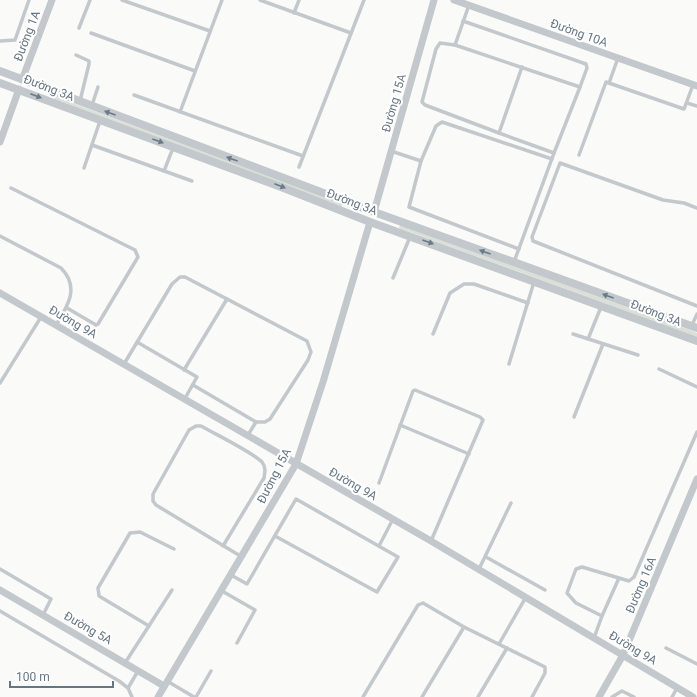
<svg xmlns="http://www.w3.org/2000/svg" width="697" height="697" font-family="Roboto,sans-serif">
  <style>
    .green { fill: #dadfd7 }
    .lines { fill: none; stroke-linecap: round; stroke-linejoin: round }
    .service { stroke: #c3c8cc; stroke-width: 3.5 }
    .minor { stroke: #c3c8cc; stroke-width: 7 }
    .tertiary { stroke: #c3c8cc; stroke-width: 8 }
    .oneway { fill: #6a7a87 }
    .labels { text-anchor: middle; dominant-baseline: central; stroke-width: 4; stroke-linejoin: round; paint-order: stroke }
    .street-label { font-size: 12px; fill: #657683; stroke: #fff }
  </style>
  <rect width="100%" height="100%" fill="#fafaf8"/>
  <g class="green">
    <polygon points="51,95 343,204 342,207 50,97"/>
    <polygon points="400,225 690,330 697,333 697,337 399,228"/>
  </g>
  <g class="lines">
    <g class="service">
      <polyline points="122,0 210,31"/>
      <polyline points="260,0 351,33"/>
      <polyline points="294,13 299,0"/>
      <polyline points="463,21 586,64 587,68 580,87 455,45 440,43 436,49 422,102 425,105 499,133"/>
      <polyline points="79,28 90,0"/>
      <polyline points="91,33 195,71"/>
      <polyline points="0,41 15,40 29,0"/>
      <polyline points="455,45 469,5"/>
      <polyline points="76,55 89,61 89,64 80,101"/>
      <polyline points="522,67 499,133 554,153 580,87"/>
      <polyline points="609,83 618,58"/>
      <polyline points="134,95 303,156"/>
      <polyline points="687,103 697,106"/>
      <polyline points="92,105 98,87"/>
      <polyline points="180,112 222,0"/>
      <polyline points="92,145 192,181"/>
      <polyline points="391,151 421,161 436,126 442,122 552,159"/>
      <polyline points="579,155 606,82 684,109 693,85"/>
      <polyline points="421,161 409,207 519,249"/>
      <polyline points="299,167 364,0"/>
      <polyline points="84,168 100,121"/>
      <polyline points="164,171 173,148"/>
      <polyline points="11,188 135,250 138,257 98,324 96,325 67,308"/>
      <polyline points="697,208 684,203 663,200 560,163 532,237 533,241 697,306"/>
      <path d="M0,236L61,268C80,287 68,306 56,325"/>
      <polyline points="514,262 554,153"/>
      <polyline points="393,278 410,237"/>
      <polyline points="692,325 697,314"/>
      <polyline points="433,334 450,293 464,284 474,284 528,303"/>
      <polyline points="573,334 638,355"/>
      <polyline points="588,339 601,307"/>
      <polyline points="137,342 197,377 184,400"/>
      <polyline points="124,364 172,284 180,277 185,277 307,341 311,352 308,360 270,419 265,422 256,422 248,435"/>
      <polyline points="509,364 534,282"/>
      <polyline points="659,369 697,387"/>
      <polyline points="184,370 227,299"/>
      <polyline points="0,383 41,317"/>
      <polyline points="193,385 256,422"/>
      <polyline points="574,417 603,344"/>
      <polyline points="400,425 469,454"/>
      <polyline points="379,483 413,391 415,390 480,417 483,420 431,541"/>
      <path d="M223,546L264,478C265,472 266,467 262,462C252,452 215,434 201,426H196L189,430L153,494V501L156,505L242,557"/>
      <polyline points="379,546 393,519"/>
      <polyline points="486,557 545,590"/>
      <polyline points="0,569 51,599 43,615"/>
      <polyline points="479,569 511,503"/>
      <polyline points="231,575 247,584 296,499 398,557 377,592 275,536"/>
      <polyline points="222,591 255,610 237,643"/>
      <polyline points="0,611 119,681 128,688 132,697"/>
      <polyline points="602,616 619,578"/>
      <polyline points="149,626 99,596 98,588 130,533 140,532 174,549"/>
      <polyline points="594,638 602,616 576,603 567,593 576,569 582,567 629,581 634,577 697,432"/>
      <polyline points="499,644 526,597"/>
      <polyline points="666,648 697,664"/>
      <polyline points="125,663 172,590"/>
      <polyline points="167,681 194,697"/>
      <polyline points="128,688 138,671"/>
      <polyline points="196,697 211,671"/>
      <polyline points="363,697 418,605 423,603 464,627 545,667 545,673 532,697"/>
      <polyline points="422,697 464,627"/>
      <polyline points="478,697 507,648"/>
      <polyline points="612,697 622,691 634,697"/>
      <polyline points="672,697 677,688"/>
    </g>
    <g class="minor">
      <polyline points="454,0 697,86"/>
      <polyline points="22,80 52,0"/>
      <polyline points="0,142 19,89"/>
      <polyline points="374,212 434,0"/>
      <polyline points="0,293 431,541 693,697"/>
      <polyline points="0,590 164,686"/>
      <polyline points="158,697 296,464 323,382 370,222"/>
      <polyline points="599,697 623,655 697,479"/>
    </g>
    <g class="tertiary">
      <polyline points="0,71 374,212 697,328"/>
      <polyline points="0,83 281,187 370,222 697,341"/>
    </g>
  </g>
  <defs><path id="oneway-solid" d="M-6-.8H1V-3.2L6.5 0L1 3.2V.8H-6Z"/></defs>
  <g class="oneway">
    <use href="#oneway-solid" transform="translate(36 96) rotate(21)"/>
    <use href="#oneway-solid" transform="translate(110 113) rotate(-160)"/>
    <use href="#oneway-solid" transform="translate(158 141) rotate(20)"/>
    <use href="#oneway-solid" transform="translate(232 159) rotate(-160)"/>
    <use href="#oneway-solid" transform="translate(280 186) rotate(21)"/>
    <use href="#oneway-solid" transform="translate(428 242) rotate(20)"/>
    <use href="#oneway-solid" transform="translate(485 252) rotate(-160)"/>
    <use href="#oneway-solid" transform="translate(608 296) rotate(-160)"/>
  </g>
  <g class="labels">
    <g class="street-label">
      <text transform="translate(579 33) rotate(20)">Đường 10A</text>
      <text transform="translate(27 36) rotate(-69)">Đường 1A</text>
      <text transform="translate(49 88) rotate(21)">Đường 3A</text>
      <text transform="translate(394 103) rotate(-74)">Đường 15A</text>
      <text transform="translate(352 202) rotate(21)">Đường 3A</text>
      <text transform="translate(656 313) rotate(21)">Đường 3A</text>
      <text transform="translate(73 322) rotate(30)">Đường 9A</text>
      <text transform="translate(274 476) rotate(-63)">Đường 15A</text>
      <text transform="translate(353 484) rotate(30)">Đường 9A</text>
      <text transform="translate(641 585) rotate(-67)">Đường 16A</text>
      <text transform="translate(88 628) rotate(30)">Đường 5A</text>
      <text transform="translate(633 648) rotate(31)">Đường 9A</text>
    </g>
  </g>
  <path d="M10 681v6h103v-6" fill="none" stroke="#657683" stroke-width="2"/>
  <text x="16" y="681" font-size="12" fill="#657683" stroke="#ffffff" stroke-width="3" paint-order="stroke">100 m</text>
</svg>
